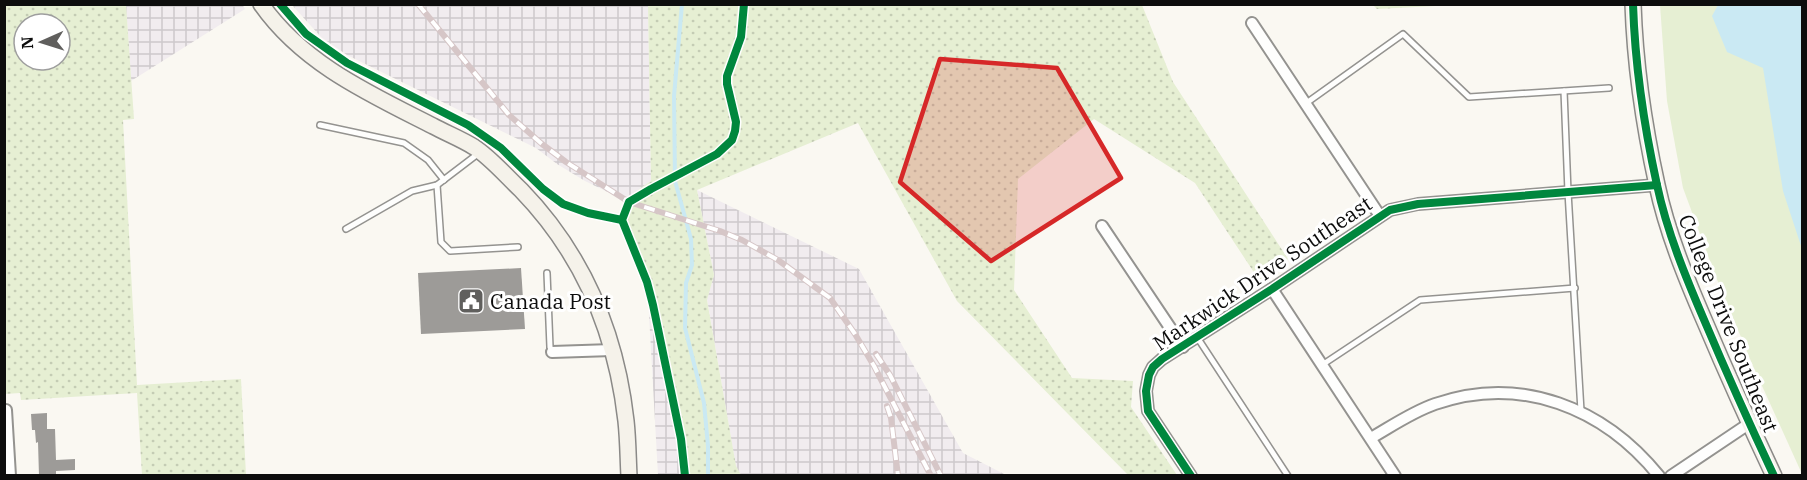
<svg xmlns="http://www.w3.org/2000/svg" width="1807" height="480" font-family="'IBM Plex Serif',serif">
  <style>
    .industrial { fill: url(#industrial-grid) }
    .grass { fill: url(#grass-dots); fill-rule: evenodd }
    .park { fill: #e6efd3 }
    .water { fill: #cae9f3 }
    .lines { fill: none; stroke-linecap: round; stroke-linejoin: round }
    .stream { stroke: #cae9f3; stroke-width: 4 }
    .building { fill: #9d9b98 }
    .lane-casing { stroke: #949390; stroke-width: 8 }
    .street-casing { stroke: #949390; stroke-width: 14 }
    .secondary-casing { stroke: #8a8987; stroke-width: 18 }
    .lane { stroke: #fefefd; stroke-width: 5 }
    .street { stroke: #fefefd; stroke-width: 10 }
    .secondary { stroke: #f5f2ea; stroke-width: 15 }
    .rail-casing { stroke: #d6c6c7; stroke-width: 6 }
    .rail { stroke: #fff; stroke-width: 4; stroke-dasharray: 11; stroke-linecap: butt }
    .cycleway-casing { stroke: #fff; stroke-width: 11 }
    .cycleway { stroke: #00873e; stroke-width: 8 }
    .marked { fill: #d62828; fill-opacity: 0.2; stroke: #d62828; stroke-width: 4.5; stroke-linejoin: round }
    .labels { text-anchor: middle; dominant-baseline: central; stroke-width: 6; stroke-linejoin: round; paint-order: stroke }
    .street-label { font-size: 21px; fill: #0d0d0d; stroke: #fff }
    .poi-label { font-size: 21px; fill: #0d0d0d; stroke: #fff; text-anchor: start }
  </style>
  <defs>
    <pattern id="industrial-grid" width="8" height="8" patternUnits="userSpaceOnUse" patternTransform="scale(1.5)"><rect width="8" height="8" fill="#f1ecef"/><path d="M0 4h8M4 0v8" fill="none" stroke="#cdc9cc"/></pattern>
    <pattern id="grass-dots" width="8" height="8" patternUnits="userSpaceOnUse" patternTransform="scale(1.5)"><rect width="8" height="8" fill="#e6efd3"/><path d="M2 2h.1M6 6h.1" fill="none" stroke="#c4ccb4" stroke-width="1.8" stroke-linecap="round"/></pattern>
  </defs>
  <rect width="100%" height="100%" fill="#faf8f2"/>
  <g class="industrial">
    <polygon points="242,4 245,9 131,81 126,5"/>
    <polygon points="292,5 648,5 651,181 624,200 585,181 557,164 536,148 347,55 321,37"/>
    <polygon points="697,190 859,269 963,453 1006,475 741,475 736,467 707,299 714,275"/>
    <polygon points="648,296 679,434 684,475 658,475"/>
  </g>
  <g class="grass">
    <path d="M5,4L126,5L134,119L123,120L137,385L241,379L246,475H142L137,393L21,400L20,393L5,394ZM24,24H60V60H24Z"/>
    <polygon points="648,5 1142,5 1173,82 1288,259 1259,280 1195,183 1094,119 1018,179 1014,290 1072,378 1133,381 1131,407 1177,475 1128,475 957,301 858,123 697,190 714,275 707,300 736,466 741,475 684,475 679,434 648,296 620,216 624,200 651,181"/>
    <polygon points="1373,5 1455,5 1377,9"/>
  </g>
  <polygon class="park" points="1660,5 1802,5 1802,474 1753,366 1716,277 1683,188 1667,101"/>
  <polygon class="water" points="1718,5 1802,5 1802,249 1783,191 1763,68 1727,52 1712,16"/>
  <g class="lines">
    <polyline class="stream" points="682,4 674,96 675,181 691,239 692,265 686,283 685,328 704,403 708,446 708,476"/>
  </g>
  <g class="building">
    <polygon points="521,268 525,329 421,334 418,273"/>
    <polygon points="47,413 47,429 55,429 56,460 75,459 75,470 56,471 56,476 39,476 38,442 36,443 35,430 32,430 31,414"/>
  </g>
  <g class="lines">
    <g class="lane-casing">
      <g id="lane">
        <polyline points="1564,91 1568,192 1581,411"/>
        <polyline points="1305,104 1403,34 1469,97 1609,88"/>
        <polyline points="320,125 404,143 428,160 444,180"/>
        <polyline points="437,185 441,242 450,251 518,247"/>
        <polyline points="346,229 412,191 437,185 479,153"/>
        <polyline points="547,273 550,347 552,352"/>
        <polyline points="1197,337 1288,476"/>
        <polyline points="1322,365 1420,300 1575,288"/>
      </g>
    </g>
    <g class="street-casing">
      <g id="street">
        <polyline points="1252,23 1380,216"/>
        <polyline points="1102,226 1183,347"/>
        <polyline points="1272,289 1395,476"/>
        <polyline points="552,352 612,350"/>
        <polyline points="6,410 10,476"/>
        <path d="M1371,438C1392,426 1412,412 1435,404C1521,374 1604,408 1659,476"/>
        <polyline points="1191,476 1148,411 1146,391 1149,375 1153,367 1162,359 1272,289 1390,210 1418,204 1657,185"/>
        <polyline points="1671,476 1750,423"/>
      </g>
    </g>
    <g class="secondary-casing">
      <g id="secondary">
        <path d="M261,4C303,64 370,94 433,126C446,133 461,139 474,147C491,158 506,176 521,190C583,254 616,332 626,421C628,439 628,457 629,476"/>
        <path d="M1633,4C1635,65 1644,126 1657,185C1667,232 1686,278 1705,322C1727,374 1750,425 1774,476"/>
      </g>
    </g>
    <use href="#lane" class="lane"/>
    <use href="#street" class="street"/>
    <use href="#secondary" class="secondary"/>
    <g class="rail-casing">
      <g id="rail">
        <polyline points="418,4 509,115 542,144 566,162 629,202 720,231 742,240 778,260 830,298 855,334 874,366 931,476"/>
        <polyline points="876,354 890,375 941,476"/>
        <polyline points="887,406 891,418 898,476"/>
      </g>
    </g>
    <use href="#rail" class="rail"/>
    <g class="cycleway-casing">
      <g id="cycleway">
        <polyline points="280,4 306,34 347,63 468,125 501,148 543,189 563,204 588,213 622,220"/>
        <path d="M1633,4C1635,65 1644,126 1657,185C1667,232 1686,278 1705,322C1727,374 1750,425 1774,476"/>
        <polyline points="685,476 681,439 653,305 647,282 622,220 629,202 651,189 717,154 732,140 735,131 736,122 727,84 727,76 741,37 744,4"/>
        <polyline points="1191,476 1148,411 1146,391 1149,375 1153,367 1162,359 1272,289 1390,210 1418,204 1657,185"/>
      </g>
    </g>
    <use href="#cycleway" class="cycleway"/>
  </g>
  <path class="marked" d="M940,59L1057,68L1121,178L991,261L900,182Z"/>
  <defs>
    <g id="civic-square" transform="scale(1.35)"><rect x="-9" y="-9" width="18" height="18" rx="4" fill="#605f5d" stroke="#fff"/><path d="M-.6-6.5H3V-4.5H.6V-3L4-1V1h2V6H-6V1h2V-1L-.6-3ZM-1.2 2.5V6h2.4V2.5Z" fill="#fff"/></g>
  </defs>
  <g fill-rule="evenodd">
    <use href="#civic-square" x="471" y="301"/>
  </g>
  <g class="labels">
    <g class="street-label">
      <text transform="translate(1262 273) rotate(-34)">Markwick Drive Southeast</text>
      <text transform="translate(1729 323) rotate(68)">College Drive Southeast</text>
    </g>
    <g class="poi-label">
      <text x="490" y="301">Canada Post</text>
    </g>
  </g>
  <rect width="1807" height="480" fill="none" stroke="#0d0d0d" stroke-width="12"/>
  <g transform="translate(42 42) rotate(267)"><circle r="28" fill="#ffffff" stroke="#9e9e9e" stroke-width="1.5"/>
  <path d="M0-4.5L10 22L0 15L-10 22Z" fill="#605f5d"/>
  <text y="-9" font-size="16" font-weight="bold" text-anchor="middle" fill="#0d0d0d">N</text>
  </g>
</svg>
